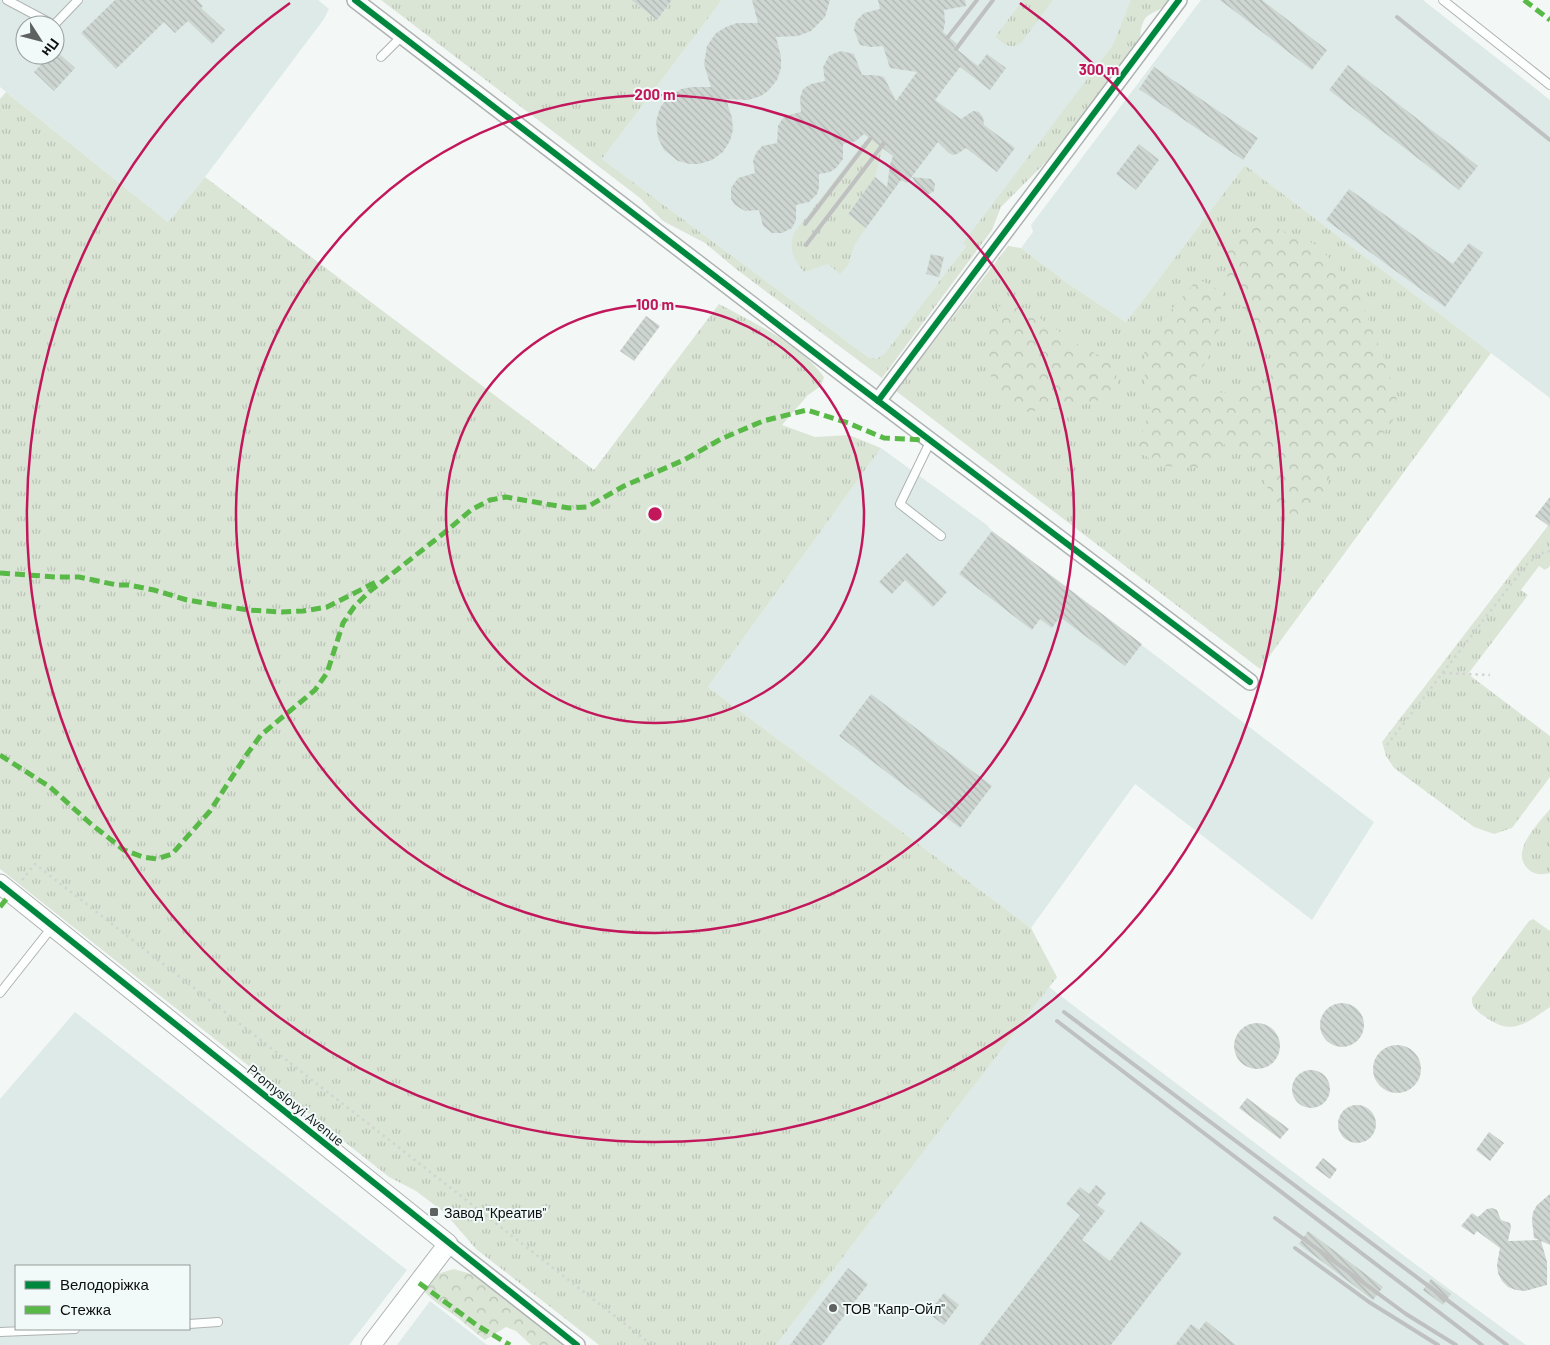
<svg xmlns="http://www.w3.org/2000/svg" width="1550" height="1345" font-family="Barlow,sans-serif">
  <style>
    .built { fill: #deeae7; fill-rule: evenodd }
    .grass { fill: url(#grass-tufts) }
    .forest { fill: url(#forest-crowns) }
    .building { fill: url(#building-back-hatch) }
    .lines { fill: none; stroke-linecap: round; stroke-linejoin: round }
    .service-casing { stroke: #afb3b2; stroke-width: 10 }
    .minor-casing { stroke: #afb3b2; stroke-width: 18 }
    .tertiary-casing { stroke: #afb3b2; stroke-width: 21 }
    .path { stroke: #d3d3d3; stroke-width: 2.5; stroke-dasharray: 2.5 4; stroke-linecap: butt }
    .service { stroke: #fdfefe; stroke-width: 8 }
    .minor { stroke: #fdfefe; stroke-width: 15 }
    .tertiary { stroke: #fdfefe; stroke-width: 19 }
    .rail { stroke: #bfc1c1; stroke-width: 4 }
    .quiet { stroke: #58b947; stroke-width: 5; stroke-dasharray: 10 5; stroke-linecap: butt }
    .cycleway-casing { stroke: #f1faf8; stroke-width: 9 }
    .cycleway { stroke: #00873e; stroke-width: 6 }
    .ring { fill: none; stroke: #c2185b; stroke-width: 2.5 }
    .poi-dot { fill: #5d6160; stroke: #f1faf8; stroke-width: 2 }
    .labels { text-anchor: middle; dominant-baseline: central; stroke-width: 4; stroke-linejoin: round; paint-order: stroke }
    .street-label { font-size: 14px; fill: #0c0f0e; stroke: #f1faf8 }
    .poi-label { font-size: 14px; fill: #0c0f0e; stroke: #f1faf8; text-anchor: start }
    .centre { fill: #c2185b; stroke: #f1faf8; stroke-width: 2.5 }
    .ring-label { font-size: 15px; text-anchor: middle; font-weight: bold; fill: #c2185b; stroke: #f1faf8; stroke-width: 4; stroke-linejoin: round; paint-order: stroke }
  </style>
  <defs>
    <pattern id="grass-tufts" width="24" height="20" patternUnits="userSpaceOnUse" patternTransform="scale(1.25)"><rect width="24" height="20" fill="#dae5d6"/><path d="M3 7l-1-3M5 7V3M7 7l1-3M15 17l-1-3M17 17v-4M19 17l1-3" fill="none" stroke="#bac3b6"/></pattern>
    <pattern id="forest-crowns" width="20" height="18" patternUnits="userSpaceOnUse" patternTransform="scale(1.25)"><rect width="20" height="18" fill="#dae5d6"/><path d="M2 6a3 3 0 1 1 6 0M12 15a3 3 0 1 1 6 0" fill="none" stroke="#bac3b6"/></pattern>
    <pattern id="building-back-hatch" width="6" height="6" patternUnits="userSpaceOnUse" patternTransform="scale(1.25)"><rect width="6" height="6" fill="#ced6d2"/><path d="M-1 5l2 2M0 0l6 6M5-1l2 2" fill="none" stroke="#b0b6b3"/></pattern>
  </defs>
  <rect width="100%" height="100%" fill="#f3f8f7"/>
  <g class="built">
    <path d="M0,0H318L329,9L324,19L205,177L168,222L0,87ZM25,25H55V55H25Z"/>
    <polygon points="722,0 1152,0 885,353 877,359 868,357 602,159"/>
    <polygon points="1201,0 1423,0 1550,100 1550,398 1245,165 1126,322 1069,284 1021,248 1033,232 1031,225"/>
    <polygon points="881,448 987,525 992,531 1374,822 1312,920 1135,784 1031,928 708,687"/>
    <polygon points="1049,987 1411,1261 1526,1345 776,1345"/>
    <path d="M75,1012L407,1270L349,1345H0V1099ZM16,1266H189V1329H16Z"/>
    <polygon points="430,1301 487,1345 397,1345"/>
  </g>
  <g class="grass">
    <path d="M381,0H631L657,20L672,0H722L602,159L868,357L877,359L885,353L966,246L963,243L1113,45L1131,0H1169C1155,20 1143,5 1140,38L1050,158L1001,207L992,230L882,378L736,269L705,243L663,221L640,198Z"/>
    <path d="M1023,0H1053L1021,43C1010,50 1004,44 995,37Z"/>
    <path d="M6,92L168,222L205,177L594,470L719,304C753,322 801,345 824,377L821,386L808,395L782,425L815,437L849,435L881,448L708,687L1031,928L1057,977L776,1345H599L476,1249L445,1213L416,1191L389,1177L0,869V99Z"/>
    <path d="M868,137L878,145L881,141L884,143L875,177L848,214L866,228L855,244L848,265L840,274L828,264L804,272C794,261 788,248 794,233Z"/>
    <polygon points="1245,165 1491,353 1260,669 896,391 1008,246 1021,248 1069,284 1126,322"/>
    <polygon points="1550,523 1550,566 1545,570 1539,566 1521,590 1528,595 1468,674 1550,736 1550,777 1512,828 1494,834 1474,827 1394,768 1386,756 1382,742"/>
    <path d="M1550,809V873C1543,875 1534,875 1528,869C1509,851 1539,823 1550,809Z"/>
    <path d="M1533,919L1550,931V1007C1525,1024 1512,1037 1484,1016C1477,1011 1471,1007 1472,998L1529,921Z"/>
  </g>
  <g class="forest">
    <polygon points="1257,220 1317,245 1355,286 1384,358 1400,410 1363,463 1331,464 1327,494 1298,521 1272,497 1256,464 1225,444 1202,468 1160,466 1136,449 1150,410 1145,384 1144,341 1198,279 1223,292 1217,343 1188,391 1230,393 1269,382 1277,355 1250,325 1227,275 1224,243"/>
    <polygon points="1000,306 1025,308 1079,345 1115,364 1119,394 1085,404 1027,412 993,394 989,356 989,318"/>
    <path d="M454,1269L478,1276L570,1345H531L516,1331L506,1327L485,1340C475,1333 467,1325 458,1318C446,1309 433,1302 424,1291C432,1274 437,1274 454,1269Z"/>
  </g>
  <g class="building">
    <polygon points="115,0 197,0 203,6 201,8 225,30 212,44 188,21 175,33 164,22 116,69 81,33"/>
    <polygon points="631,0 672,0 657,20"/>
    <polygon points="752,0 830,0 825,17 811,31 798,36 776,37 781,57 781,68 777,80 768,91 761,96 748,100 726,99 732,118 733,130 730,141 723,152 712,160 699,164 690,164 678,161 664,150 658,138 656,121 660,108 667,98 681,89 692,87 711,87 704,64 707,46 716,33 726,27 737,23 758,23"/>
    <polygon points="878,0 965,0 966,6 944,10 945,23 943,32 957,44 954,47 978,66 987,54 1006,68 990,90 960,67 935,100 961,119 973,111 979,112 983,117 984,125 1015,148 997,172 966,148 957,154 953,155 949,153 938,142 907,183 901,180 866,228 848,214 875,177 887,187 890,165 893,156 864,134 856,141 843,144 843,159 836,168 830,172 819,174 819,188 817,194 809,202 796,205 796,220 792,228 782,233 772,233 763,226 759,210 745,211 735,205 731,199 731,188 738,178 755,173 753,161 756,153 762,146 777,143 778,126 783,118 789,115 801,112 800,98 803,89 811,84 825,81 823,67 829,56 835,53 841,51 854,54 862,75 874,75 884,77 896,101 917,72 890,68 883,46 871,47 860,45 854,30 856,21 864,13 880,9"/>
    <polygon points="1220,0 1262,0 1327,50 1312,70"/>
    <polygon points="55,50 75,68 54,91 34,72 50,55 55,55"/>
    <polygon points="1348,65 1478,166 1459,190 1329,90"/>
    <polygon points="1154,67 1258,138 1243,160 1139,89"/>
    <polygon points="1139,144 1159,160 1136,190 1116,174"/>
    <polygon points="912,177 931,179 935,184 934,191 929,194 922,193"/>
    <polygon points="1349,189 1453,264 1469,243 1483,253 1445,307 1326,220"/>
    <polygon points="931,254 944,257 939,277 926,274"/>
    <polygon points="646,316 660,326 634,361 620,351"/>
    <polygon points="1550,497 1550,527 1535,516"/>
    <polygon points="992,531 1142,644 1125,666 1060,617 1052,628 1040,619 1032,630 959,574"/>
    <polygon points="907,553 947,592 933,607 905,580 892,594 879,582"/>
    <polygon points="871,694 992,786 960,828 839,736"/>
    <circle cx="1342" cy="1025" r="22"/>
    <circle cx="1257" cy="1046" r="23"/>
    <circle cx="1397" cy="1069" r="24"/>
    <circle cx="1311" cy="1089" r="19"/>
    <polygon points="1247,1098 1289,1129 1280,1139 1239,1108"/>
    <circle cx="1357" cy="1124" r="19"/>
    <polygon points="1489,1132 1504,1143 1490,1161 1476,1150"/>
    <polygon points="1323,1158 1337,1169 1330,1179 1315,1168"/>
    <polygon points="1096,1185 1106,1193 1097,1205 1105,1211 1082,1240 1110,1261 1141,1221 1182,1253 1111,1345 979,1345 1080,1215 1066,1204 1080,1187 1089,1194"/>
    <polygon points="1550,1194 1550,1245 1541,1241 1547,1262 1547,1285 1525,1291 1516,1290 1508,1287 1502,1281 1498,1273 1497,1265 1500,1248 1477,1231 1474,1235 1461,1226 1472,1213 1478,1217 1487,1209 1492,1208 1497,1210 1501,1220 1510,1223 1511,1227 1508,1241 1539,1240 1534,1238 1532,1220 1533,1212 1537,1205"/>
    <polygon points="1308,1231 1383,1287 1373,1300 1299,1244"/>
    <polygon points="848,1268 868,1284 822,1345 790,1345"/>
    <polygon points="1431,1279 1451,1294 1443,1305 1423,1290"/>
    <polygon points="944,1293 959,1305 944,1325 928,1313"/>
    <polygon points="1206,1321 1236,1345 1175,1345 1191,1324 1199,1330"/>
  </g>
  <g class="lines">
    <g class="service-casing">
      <g id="service">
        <polyline points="7,0 54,25 78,0"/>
        <polyline points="1443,0 1550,85"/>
        <polyline points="381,57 402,36"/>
        <polyline points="931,440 900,504 941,536"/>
        <polyline points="0,993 53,926"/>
        <polyline points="189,1324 218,1322"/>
        <polyline points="0,1332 75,1329"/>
      </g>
    </g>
    <g class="minor-casing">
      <g id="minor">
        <polyline points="355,0 849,379 1250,682"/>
        <polyline points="878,401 1179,0"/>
        <polyline points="448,1244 577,1345"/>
      </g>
    </g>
    <g class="tertiary-casing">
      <polyline id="tertiary" points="0,884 448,1244 371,1345"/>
    </g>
    <g class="path">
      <polyline points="1443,673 1490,675"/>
      <polyline points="1387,745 1526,565 1539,554 1550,551"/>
      <polyline points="22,880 35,864 652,1345"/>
    </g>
    <use href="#service" class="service"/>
    <use href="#minor" class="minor"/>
    <use href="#tertiary" class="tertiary"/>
    <g class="rail">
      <polyline points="1397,17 1550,140"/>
      <polyline points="948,37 977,0"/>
      <polyline points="956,49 993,0"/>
      <polyline points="805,224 870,139"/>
      <polyline points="806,245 884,143"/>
      <polyline points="1064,1012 1507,1345"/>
      <polyline points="1057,1021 1482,1345"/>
      <polyline points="1275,1218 1406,1314 1456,1345"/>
      <polyline points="1295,1248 1369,1302 1438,1345"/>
    </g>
    <g class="quiet">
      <polyline points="1524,0 1550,20"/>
      <polyline points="0,573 56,577 79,577 117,585 129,585 154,590 187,600 248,610 282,612 303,611 327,607 378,581"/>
      <polyline points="0,755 50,787 91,824 124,850 143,857 157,859 172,854 210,811 247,754 261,735 315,690 327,673 343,623 354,607 370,591 444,533 471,510 490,500 506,497 569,508 587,507 624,486 684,460 721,439 763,421 807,410 848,423 884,438 928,440"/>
      <polyline points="0,907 11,893"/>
      <polyline points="419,1283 478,1326 510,1345"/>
    </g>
    <g class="cycleway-casing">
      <g id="cycleway">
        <polyline points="355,0 849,379 1250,682"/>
        <polyline points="878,401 1179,0"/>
        <polyline points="0,884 577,1345"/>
      </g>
    </g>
    <use href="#cycleway" class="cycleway"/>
  </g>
  <g class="ring">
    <circle cx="655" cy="514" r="209"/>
    <circle cx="655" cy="514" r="419"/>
    <path d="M1020 3A628 628 0 1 1 290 3"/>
  </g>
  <g class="poi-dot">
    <rect x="429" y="1207" width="10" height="10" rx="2.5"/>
    <circle cx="833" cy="1308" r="5"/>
  </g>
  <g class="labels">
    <g class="street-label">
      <text transform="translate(296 1105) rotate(39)">Promyslovyi Avenue</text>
    </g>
    <g class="poi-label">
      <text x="444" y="1212">Завод "Креатив"</text>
      <text x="843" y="1308">ТОВ "Капр-Ойл"</text>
    </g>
  </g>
  <circle cx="655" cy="514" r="8" class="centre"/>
  <g class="ring-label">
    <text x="1099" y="75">300 m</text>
    <text x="655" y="100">200 m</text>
    <text x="655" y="310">100 m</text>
  </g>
  <rect x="15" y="1265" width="175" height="65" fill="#f1faf8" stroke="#959c9a"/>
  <rect x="25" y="1281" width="25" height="8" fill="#00873e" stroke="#959c9a"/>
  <text x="60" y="1290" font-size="15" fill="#0c0f0e">Велодоріжка</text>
  <rect x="25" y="1306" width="25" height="8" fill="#58b947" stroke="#959c9a"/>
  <text x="60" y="1315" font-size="15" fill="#0c0f0e">Стежка</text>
  <g transform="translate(40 40) rotate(126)"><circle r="24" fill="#f1faf8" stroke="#959c9a"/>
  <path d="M0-4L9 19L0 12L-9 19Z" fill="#5d6160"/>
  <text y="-8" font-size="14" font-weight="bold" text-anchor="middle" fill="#0c0f0e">Пн</text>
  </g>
</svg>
